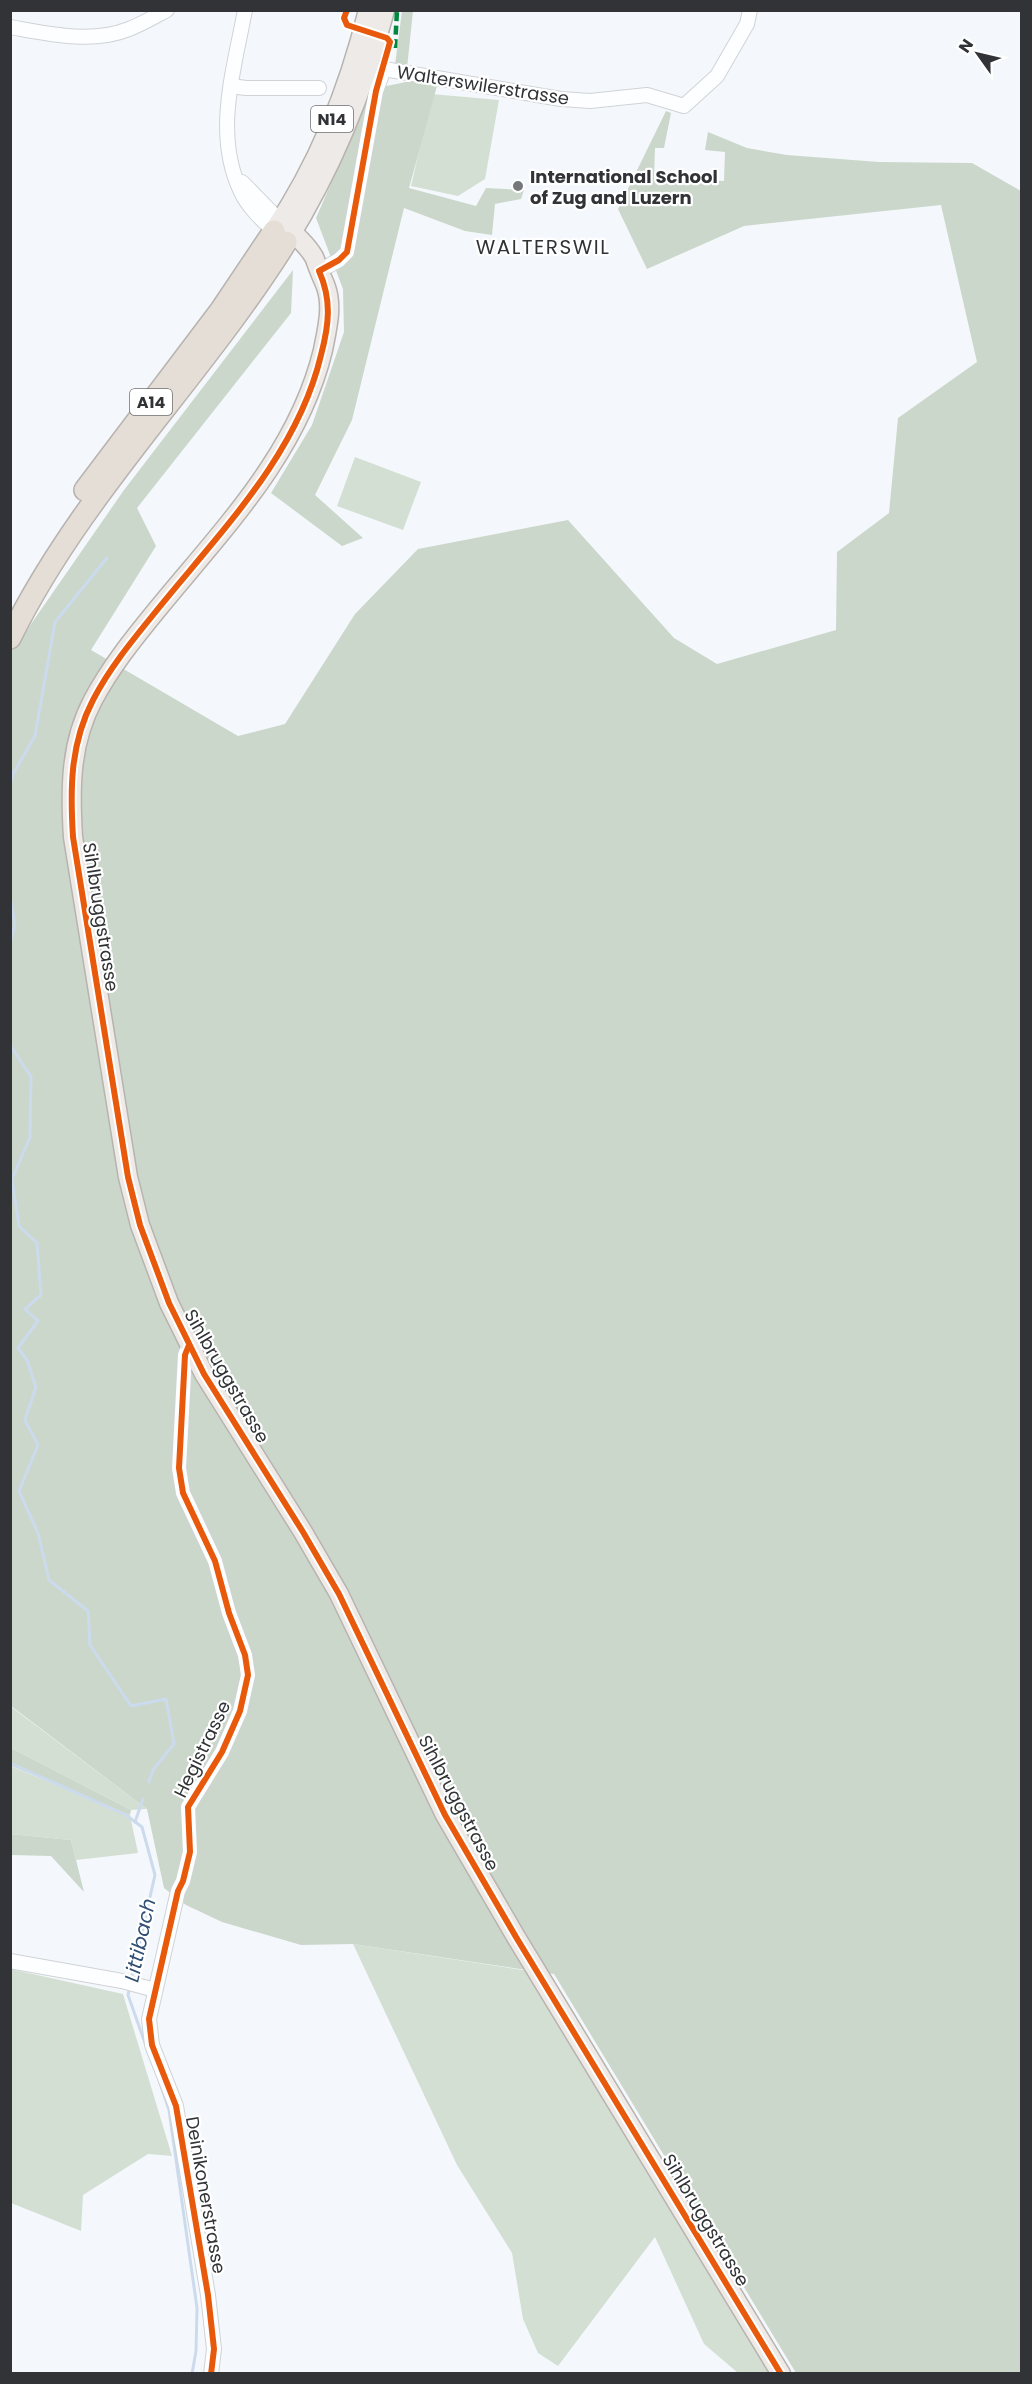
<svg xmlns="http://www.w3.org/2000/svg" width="1032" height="2384" font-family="Poppins,sans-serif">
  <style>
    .green { fill: #d4dfd3 }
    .forest { fill: #cbd7ca }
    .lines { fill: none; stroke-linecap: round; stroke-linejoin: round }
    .stream { stroke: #cbdbed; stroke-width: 3 }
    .minor-casing { stroke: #d0d3d6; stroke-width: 16 }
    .major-casing { stroke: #b8b3ae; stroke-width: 21 }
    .highway-casing { stroke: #b8b3ae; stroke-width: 24 }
    .minor { stroke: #fdfeff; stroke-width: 14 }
    .major { stroke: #eeeae8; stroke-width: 18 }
    .highway { stroke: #e4ded7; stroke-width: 21 }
    .quiet { stroke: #00873e; stroke-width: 4.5; stroke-dasharray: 9 4.5; stroke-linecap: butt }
    .cycleway-casing { stroke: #fff; stroke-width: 10 }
    .cycleway { stroke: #e8590c; stroke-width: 6 }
    .poi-dot { fill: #75787b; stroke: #fff; stroke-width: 2 }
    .labels { text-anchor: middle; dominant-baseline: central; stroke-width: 4.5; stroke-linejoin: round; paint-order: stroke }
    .shield { fill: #fff; stroke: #6f7072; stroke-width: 1.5 }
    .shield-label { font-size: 16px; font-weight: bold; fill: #313336 }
    .street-label { font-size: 18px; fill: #313336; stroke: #fff }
    .poi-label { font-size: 18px; font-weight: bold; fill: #313336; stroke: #fff; text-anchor: start }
    .neighbourhood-label { font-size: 20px; letter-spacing: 1.5px; fill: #313336; stroke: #fff }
    .water-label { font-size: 20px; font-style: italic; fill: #325075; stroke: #fff }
  </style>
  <rect width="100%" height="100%" fill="#f4f8fc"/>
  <g class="green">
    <polygon points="432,94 499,100 485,179 458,196 411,186"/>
    <polygon points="355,457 421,482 403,530 337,506"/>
    <polygon points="10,1706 147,1809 131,1810 11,1748"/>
    <polygon points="10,1766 130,1815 138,1853 76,1860 71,1840 11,1834"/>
    <polygon points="353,1944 529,1971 776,2373 738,2373 704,2344 655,2237 558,2366 538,2353 523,2319 512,2253 457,2165"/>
    <polygon points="10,1969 123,1994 172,2156 148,2154 83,2195 81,2231 11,2203"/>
  </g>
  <g class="forest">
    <polygon points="402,11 413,11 407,68 395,65"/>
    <polygon points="440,75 409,188 476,206 486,188 524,190 521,199 495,204 492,235 465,231 404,208 352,420 315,495 363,538 342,546 271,493 312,425 344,332 343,289 316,218 372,89"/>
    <polygon points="666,111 671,113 664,148 655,148 654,178 724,181 725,152 705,150 708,132 747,148 787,155 879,162 972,163 1021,191 1021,2373 796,2373 554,1974 353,1944 301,1945 222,1922 186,1905 164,1888 147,1809 11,1706 10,639 22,637 124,490 293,270 291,313 137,508 156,546 91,650 238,736 285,724 355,614 418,549 568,520 674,638 717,664 836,630 837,552 889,513 898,418 977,362 941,205 744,226 647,269 618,209"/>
    <polygon points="11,1748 131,1810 130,1815 11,1766"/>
    <polygon points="11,1834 71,1840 84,1892 51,1856 11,1855"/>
  </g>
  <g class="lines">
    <g class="stream">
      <polyline points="10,785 13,774 35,736 55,622 107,558"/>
      <polyline points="10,897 15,924 10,944"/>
      <polyline points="10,1045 31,1077 30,1137 12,1179 19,1226 37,1243 41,1295 25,1309 38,1321 18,1348 27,1360 36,1387 25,1420 38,1445 19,1491 38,1533 49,1580 88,1611 90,1645 131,1706 166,1699 174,1744 153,1770 149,1782"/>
      <polyline points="10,1763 126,1815 142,1827 155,1875 131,1980"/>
      <polyline points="135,1822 143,1799"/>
      <polyline points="130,1986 128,1995 145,2043"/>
      <polyline points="160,2083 169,2110 197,2308 196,2351 192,2374"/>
    </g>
    <g class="minor-casing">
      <g id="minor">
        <path d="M245,10C234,70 213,134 241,192C248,207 262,220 274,231"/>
        <path d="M10,27C49,34 92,44 129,29C142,24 154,17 167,10"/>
        <polyline points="231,86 246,88 319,88"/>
        <polyline points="242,182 280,221"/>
        <polyline points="319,271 339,260 347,252 376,91 384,69 561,99 590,101 647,95 684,106 717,76 747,24 750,10"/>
        <polyline points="189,1345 185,1355 179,1468 183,1493 215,1561 229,1613 245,1655 248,1675 240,1711 222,1752 188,1807 190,1852 183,1881 178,1891 149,2019 152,2045 176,2106 208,2295 214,2349 211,2374"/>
        <polyline points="10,1961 122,1981 155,1990"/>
      </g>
    </g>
    <g class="major-casing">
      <g id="major">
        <path d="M280,221C292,232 306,243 314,257C316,261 317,266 319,270C321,276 324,281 326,287C333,307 327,329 323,350C298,454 222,530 156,611C133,639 110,668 93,700C70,743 70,789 73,837L128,1177L140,1225L169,1303L204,1374L303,1532L339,1594L445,1815L516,1937L781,2374"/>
        <path d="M274,230C318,165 349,87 368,10"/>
        <path d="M287,241C331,170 364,91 385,10"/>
      </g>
    </g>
    <g class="highway-casing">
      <g id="highway">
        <polyline points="85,490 221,310 274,231"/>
        <path d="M10,638C81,493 201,378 286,242"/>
      </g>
    </g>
    <use href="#minor" class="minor"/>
    <use href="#major" class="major"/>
    <use href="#highway" class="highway"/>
    <polyline class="quiet" points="395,48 397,10"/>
    <g class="cycleway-casing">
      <g id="cycleway">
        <path d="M347,10L344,18L347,25L387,38L390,42L376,91L347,252L339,260L319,271C332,300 329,325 321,355C297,457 217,535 153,615C131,642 109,669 93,700C70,744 70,789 73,837L128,1177L140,1225L169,1303L204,1374L303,1532L339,1594L445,1815L516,1937L781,2374"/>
        <polyline points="189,1345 185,1355 179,1468 183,1493 215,1561 229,1613 245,1655 248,1675 240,1711 222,1752 188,1807 190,1852 183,1881 178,1891 149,2019 152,2045 176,2106 208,2295 214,2349 211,2374"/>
      </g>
    </g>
    <use href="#cycleway" class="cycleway"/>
  </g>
  <circle class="poi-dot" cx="518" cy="186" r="6"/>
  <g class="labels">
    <g class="shield">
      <rect x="311" y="106" width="42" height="26" rx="4.5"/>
      <rect x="130" y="389" width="42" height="26" rx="4.5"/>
    </g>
    <g class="shield-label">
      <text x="332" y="119">N14</text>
      <text x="151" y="402">A14</text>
    </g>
    <g class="street-label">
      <text transform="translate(483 85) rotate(9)">Walterswilerstrasse</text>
      <text transform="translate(101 917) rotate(81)">Sihlbruggstrasse</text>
      <text transform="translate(227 1376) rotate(60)">Sihlbruggstrasse</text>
      <text transform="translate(202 1749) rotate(-64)">Hegistrasse</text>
      <text transform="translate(459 1803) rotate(62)">Sihlbruggstrasse</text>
      <text transform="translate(206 2195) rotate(80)">Deinikonerstrasse</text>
      <text transform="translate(706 2220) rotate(59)">Sihlbruggstrasse</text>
    </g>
    <g class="poi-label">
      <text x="530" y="176">International School<tspan x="530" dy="21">of Zug and Luzern</tspan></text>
    </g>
    <g class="neighbourhood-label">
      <text x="543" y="247">WALTERSWIL</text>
    </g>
    <g class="water-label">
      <text transform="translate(140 1940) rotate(-78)">Littibach</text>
    </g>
  </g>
  <rect width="1032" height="2384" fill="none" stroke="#313336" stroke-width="24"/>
  <g transform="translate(978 54) rotate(304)" stroke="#ffffff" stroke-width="4.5" paint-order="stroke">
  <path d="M0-4.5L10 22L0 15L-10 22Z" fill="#313336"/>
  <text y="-9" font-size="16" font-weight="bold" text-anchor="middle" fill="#313336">N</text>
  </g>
</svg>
